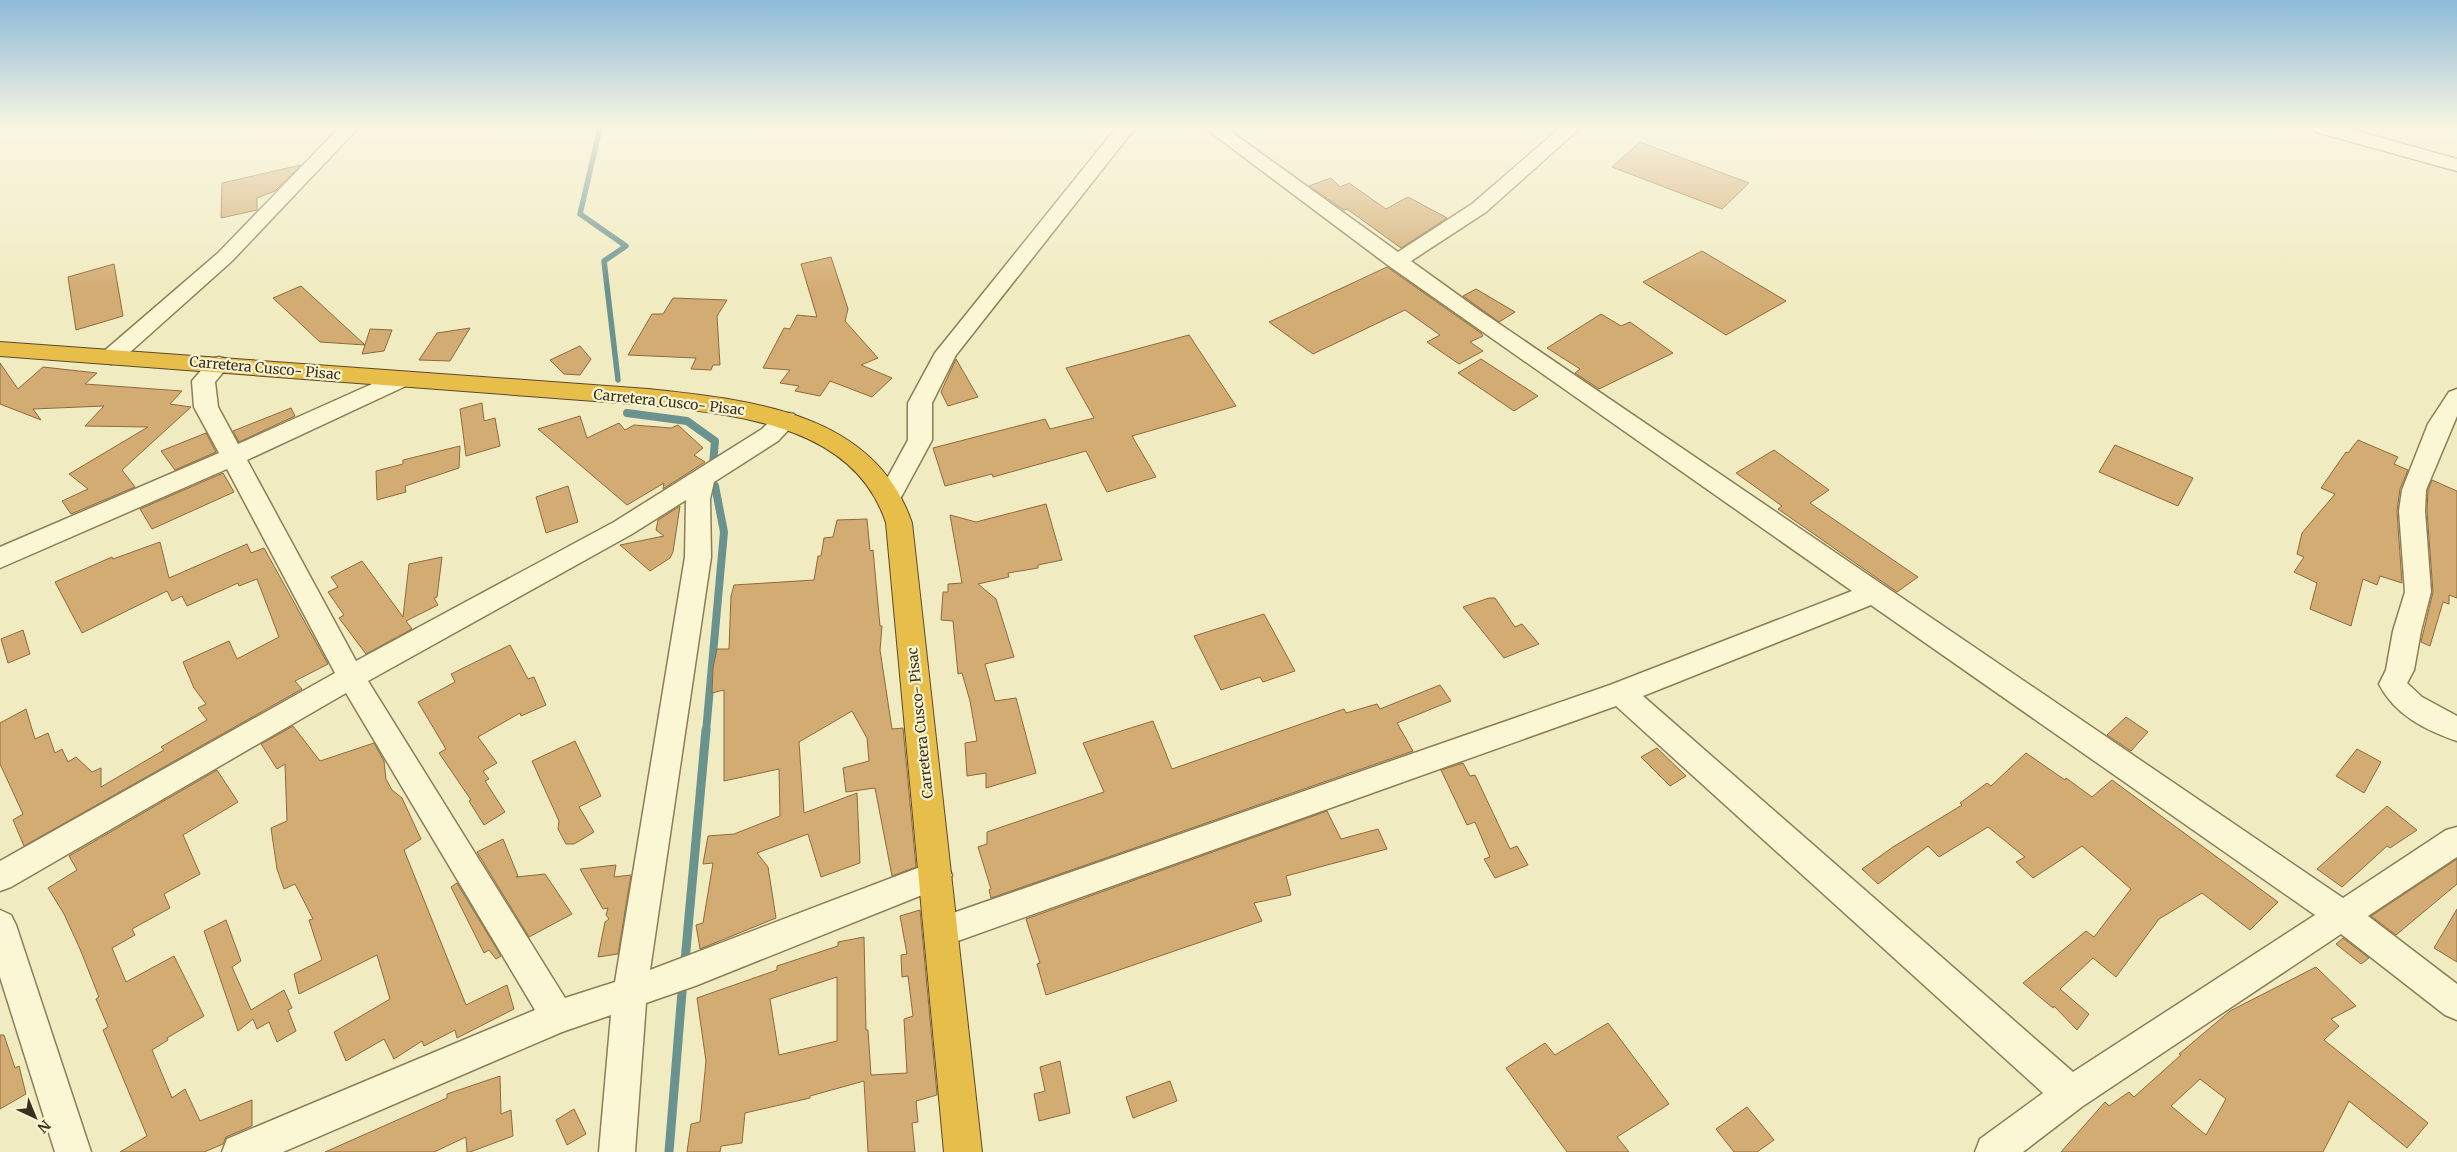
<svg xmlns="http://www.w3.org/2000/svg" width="2457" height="1152" font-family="Merriweather,serif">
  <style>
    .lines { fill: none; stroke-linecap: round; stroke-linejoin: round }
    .stream-far2 { stroke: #6a928f; stroke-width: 5.5 }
    .stream-far1 { stroke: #6a928f; stroke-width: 8 }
    .stream { stroke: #6a928f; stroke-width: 9 }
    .building { fill: #d3ac73; stroke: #8e6a3b; fill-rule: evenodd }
    .minor-casing { stroke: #8c7d57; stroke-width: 3 }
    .highway-casing { stroke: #5a492b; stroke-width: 2 }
    .minor { fill: #fbf7d5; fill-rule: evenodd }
    .highway { fill: #e8be4a; fill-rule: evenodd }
    .labels { text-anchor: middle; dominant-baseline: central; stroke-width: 4.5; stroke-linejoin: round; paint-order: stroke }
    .street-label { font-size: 14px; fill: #3b301c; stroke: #f8f4d1 }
  </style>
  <rect width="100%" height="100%" fill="#f1ebc1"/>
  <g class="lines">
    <polyline class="stream-far2" points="600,128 580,214 626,246 604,261 618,380"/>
    <g class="stream-far1">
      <polyline points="627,413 687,421 715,441 713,464"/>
      <polyline points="706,732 724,532 715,486"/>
    </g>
    <g class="stream">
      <polyline points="685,961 706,730"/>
      <polyline points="669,1152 682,992"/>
    </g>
  </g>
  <g class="building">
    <polygon points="1640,142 1749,183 1722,209 1612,167"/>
    <polygon points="301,165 275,191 257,198 257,210 221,218 222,183"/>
    <polygon points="1331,178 1340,187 1349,183 1386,209 1408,197 1447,218 1401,248 1347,209 1344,210 1309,186"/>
    <polygon points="1702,251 1786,301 1726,335 1643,282"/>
    <polygon points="831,257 848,309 845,321 878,358 861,365 892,378 872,397 830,381 820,396 795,391 799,386 780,383 790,370 763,368 784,328 790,329 797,315 817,317 801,264"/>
    <polygon points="114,264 123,316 76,330 68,277"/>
    <polygon points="1387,267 1481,333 1483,336 1470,342 1483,351 1459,364 1427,342 1440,335 1405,310 1313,354 1269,322"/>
    <polygon points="301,286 365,345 370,329 392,330 384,351 362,354 365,345 320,342 273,298"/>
    <polygon points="1476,289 1515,312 1499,322 1463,296"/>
    <polygon points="673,298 727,300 717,316 720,365 713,365 711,370 691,369 696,358 628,355 652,314 663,314"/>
    <polygon points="1601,314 1621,326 1630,322 1673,353 1599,389 1575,373 1580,369 1547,348"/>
    <polygon points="470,328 450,361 419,360 437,333"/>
    <polygon points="1189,335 1236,406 1132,436 1156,477 1107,492 1086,451 993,477 992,474 945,486 933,448 1045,419 1050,429 1094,418 1066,368"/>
    <polygon points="580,346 591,359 580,375 564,374 550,360"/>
    <polygon points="956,359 978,397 948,406 941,392"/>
    <polygon points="1481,359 1538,396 1514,411 1458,373"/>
    <polygon points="0,363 18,389 43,367 97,373 85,384 182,391 170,404 191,407 122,470 135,487 71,514 62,501 88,489 69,474 148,427 85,426 104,406 33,409 41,420 0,404"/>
    <polygon points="482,403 484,421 495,418 500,446 466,456 460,409"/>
    <polygon points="291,408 295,416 239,442 233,431"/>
    <polygon points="580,416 587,438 619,423 625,430 634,425 671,428 678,425 703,448 694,455 705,462 663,489 664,483 627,505 538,429"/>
    <polygon points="206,433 216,452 175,470 161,451"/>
    <polygon points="2358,440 2398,457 2394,464 2408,470 2400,489 2397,511 2402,583 2380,576 2377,585 2363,579 2351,626 2310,609 2317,583 2294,572 2304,557 2297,554 2302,533 2335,494 2321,488 2346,452 2348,453"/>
    <polygon points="2115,445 2193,478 2178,506 2099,472"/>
    <polygon points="460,446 459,468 405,486 406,492 377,500 376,471 403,464 403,460"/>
    <polygon points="1774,450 1829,490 1810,503 1918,577 1897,592 1778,509 1782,506 1736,473"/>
    <polygon points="223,473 234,492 152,529 140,509"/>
    <polygon points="2432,480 2457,491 2457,598 2449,595 2449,604 2443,602 2430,646 2421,642 2433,592 2427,511 2428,490"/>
    <polygon points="568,486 578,522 546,533 536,497"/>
    <polygon points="1046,504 1062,560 1038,565 1038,568 1008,573 1009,577 978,584 996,599 1014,657 985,664 995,701 1016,698 1036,773 986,788 986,773 967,776 965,743 977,741 970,701 962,673 958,674 953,621 941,620 943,592 948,592 948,584 962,583 950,515 976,522"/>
    <polygon points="680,506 673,552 670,558 650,571 620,545 664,536 656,530 658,520"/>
    <polygon points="867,519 870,551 873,550 880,626 882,626 880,650 892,729 903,728 916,867 892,876 875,788 846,792 843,768 869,761 867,738 852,711 799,742 804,813 857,793 860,863 821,877 808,834 757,853 768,867 776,918 700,949 696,925 703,923 713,863 703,864 708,836 734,834 780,816 779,769 724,781 724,690 712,693 713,668 717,649 729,649 731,596 734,585 814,580 818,556 821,556 824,538 833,537 837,520"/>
    <polygon points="160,542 169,578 247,544 251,553 264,548 328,664 295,681 302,689 24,846 13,820 23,814 0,764 0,723 26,709 35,739 48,733 55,753 62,749 68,762 76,757 92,772 101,768 101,787 164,750 161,747 207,720 198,708 206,704 194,688 183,662 229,641 237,659 279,637 257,579 239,586 238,583 187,606 182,596 172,601 167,591 82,633 55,582 112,557 113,559"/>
    <polygon points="442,557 437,597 434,598 438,605 406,621 412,629 366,654 339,618 344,615 328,592 338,587 331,577 362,561 403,617 409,564"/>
    <polygon points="1489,598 1495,598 1515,627 1522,624 1539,644 1504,658 1463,607"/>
    <polygon points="1264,614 1295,671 1263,682 1260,677 1221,690 1194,636"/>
    <polygon points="23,630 30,654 8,663 1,639"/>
    <polygon points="510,645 528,679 534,677 546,705 521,716 520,713 478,737 497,763 483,771 489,779 485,781 505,812 484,825 469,801 471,800 439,753 446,749 418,702 455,682 451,674"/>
    <polygon points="1440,685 1451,701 1397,723 1413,751 991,898 989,890 991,889 978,847 987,844 987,832 1104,792 1083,743 1153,721 1172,769 1344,709 1346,713 1377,704 1380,709"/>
    <polygon points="2126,717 2148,732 2131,751 2107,735"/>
    <polygon points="293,726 320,761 374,743 384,761 386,779 392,790 402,798 421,839 404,850 466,1005 507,985 514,1009 457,1038 455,1030 424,1046 422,1041 394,1059 384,1039 346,1061 334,1032 390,999 377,955 299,994 294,974 322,960 309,920 313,919 295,884 284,889 277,869 271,828 287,821 285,764 277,769 261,744"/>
    <polygon points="575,741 601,796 579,807 594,832 574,844 566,844 558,829 559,821 532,761"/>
    <polygon points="1657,748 1686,776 1670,786 1641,757"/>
    <polygon points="2357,749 2381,762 2364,793 2336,776"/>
    <polygon points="2026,753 2065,780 2066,778 2092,797 2112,780 2278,902 2250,930 2202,893 2159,919 2116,977 2093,958 2060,989 2089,1014 2077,1030 2054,1006 2053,1008 2023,983 2086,931 2094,937 2131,889 2082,846 2033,878 2016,862 2025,857 1988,827 1939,857 1928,846 1878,884 1862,869 1893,847 1962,805 1960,803 1987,783 1991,786"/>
    <polygon points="1463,763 1470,776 1475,775 1510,849 1517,846 1528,865 1495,878 1484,859 1490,857 1475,822 1467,825 1441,770"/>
    <polygon points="217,770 238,802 183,835 200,874 164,894 170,908 132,929 135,935 112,948 126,982 174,956 204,1016 167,1038 168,1040 152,1050 172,1098 185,1089 200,1121 252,1100 252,1126 226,1137 223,1144 204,1152 120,1152 147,1136 103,1030 108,1027 96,999 99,997 80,949 64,914 48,888 77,870 69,856"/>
    <polygon points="2387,806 2417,830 2390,848 2387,846 2342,887 2317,869"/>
    <polygon points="1327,811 1341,839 1378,829 1387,849 1286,876 1291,895 1254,903 1262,921 1046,995 1037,964 1040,963 1026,919"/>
    <polygon points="503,839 518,876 516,877 545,874 572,914 529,937 477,852"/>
    <polygon points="2457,859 2457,884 2396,935 2371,916"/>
    <polygon points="616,865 614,877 631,875 618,954 598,957 605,922 609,919 606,915 608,908 603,909 580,869"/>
    <polygon points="457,883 501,956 496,959 489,950 484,953 451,887"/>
    <polygon points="2457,909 2457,962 2434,948"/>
    <path d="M920,910L937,1095L916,1101L918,1122L912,1123L915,1152H868L864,1081L810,1096V1098L745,1113L742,1143L721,1146L720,1152H687L691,1124L700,1122L706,1061L697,998L777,970V966L838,946V942L864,937L866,1030H868L871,1075L907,1073L904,1019L913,1016L908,976L902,977L901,955L907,954L900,916ZM837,977V1041L779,1055L770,999Z"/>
    <polygon points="226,920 241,961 232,967 251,1010 284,990 292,1008 288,1010 296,1031 277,1042 269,1022 257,1029 253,1019 238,1031 204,931"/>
    <polygon points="2343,938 2369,958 2361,964 2336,944"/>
    <path d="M2316,967L2356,1006L2331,1019L2339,1026L2324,1040L2428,1123L2407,1148L2349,1101L2323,1152H2061L2105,1102L2109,1106L2129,1092L2134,1097L2181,1055L2179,1054L2230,1011ZM2200,1079L2226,1099L2206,1135L2171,1106Z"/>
    <polygon points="1608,1023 1669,1104 1617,1137 1629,1152 1567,1152 1506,1068 1545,1043 1555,1055"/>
    <polygon points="0,1035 4,1035 15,1068 19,1066 26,1094 0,1109"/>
    <polygon points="1060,1061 1070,1113 1039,1121 1034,1094 1045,1091 1040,1067"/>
    <polygon points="500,1076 501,1114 511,1110 513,1136 470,1152 467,1152 466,1137 434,1152 325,1152 447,1098 447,1094"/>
    <polygon points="1170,1081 1177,1101 1133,1118 1126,1097"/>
    <polygon points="1747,1107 1774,1140 1757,1152 1734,1152 1716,1129"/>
    <polygon points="574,1109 586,1134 567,1145 556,1120"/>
  </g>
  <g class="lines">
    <g class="minor-casing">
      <g id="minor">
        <polygon points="339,128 358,128 232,261 119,362 111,364 103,362 100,357 103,352 218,253"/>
        <polygon points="1116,128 1135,128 956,355 932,403 932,440 898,503 889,506 880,503 877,497 908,440 908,403 935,353"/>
        <path d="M1205,128H1226L1398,252L1472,204L1560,128H1580L1486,212L1411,261L1479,310L2343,898L2446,830L2457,827V857L2368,916L2457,984V1020L2445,1015L2341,934L2083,1106L2023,1152H1975L1980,1139L2043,1093L1616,706L941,947L930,943L925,932L930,921L1610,685L1852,591L1389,266ZM1871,605L2315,915L2073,1072L1643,696Z"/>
        <polygon points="2314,128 2346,128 2457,159 2457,171 2316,132"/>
        <path d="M219,357L227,359L230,364L215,382L218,407L238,444L392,375L400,373L408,375L411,380L408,385L247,460L356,661L614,522L762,429C772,419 779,410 794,414L798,420L778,441L714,482L710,499L711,557L650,970L936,861L947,865L952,875L947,885L695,986L646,1003L635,1152H599L611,1015L562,1032L283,1152H222L227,1139L535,1010L346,693L11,887L0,891V861L335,673L227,469L0,568V547L219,453L194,407L192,381L211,359ZM686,500L685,557L615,982L565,998L368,681L632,534Z"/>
        <path d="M2457,389V416L2426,490L2425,511L2431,592L2421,631L2414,670L2407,683L2422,697L2457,716V741C2425,730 2395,715 2379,684L2386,670L2393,631L2405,592L2399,511L2402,490L2428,424L2449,392Z"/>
        <polygon points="0,910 11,915 16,925 91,1152 55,1152 0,977"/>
      </g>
    </g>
    <g class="highway-casing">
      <path id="highway" d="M0,342L648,389C749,400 874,411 912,523L982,1152H944L886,523C854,424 735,415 648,405L0,356Z"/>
    </g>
    <use href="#minor" class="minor"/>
    <use href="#highway" class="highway"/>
  </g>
  <linearGradient id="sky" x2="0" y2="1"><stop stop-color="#8dbad8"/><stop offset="0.44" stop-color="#f9f6e3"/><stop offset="1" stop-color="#f9f6e3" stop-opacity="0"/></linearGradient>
  <rect width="2457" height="289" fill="url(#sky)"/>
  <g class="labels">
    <g class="street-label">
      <text transform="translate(265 368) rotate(5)">Carretera Cusco- Pisac</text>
      <text transform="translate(669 402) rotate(6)">Carretera Cusco- Pisac</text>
      <text transform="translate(920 723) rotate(-96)">Carretera Cusco- Pisac</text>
    </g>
  </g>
  <g transform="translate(35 1117) rotate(136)" stroke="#f8f4d1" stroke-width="4" paint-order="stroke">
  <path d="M0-4L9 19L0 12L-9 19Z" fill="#3b301c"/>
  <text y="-8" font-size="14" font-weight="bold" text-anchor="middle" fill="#3b301c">N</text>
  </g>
</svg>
